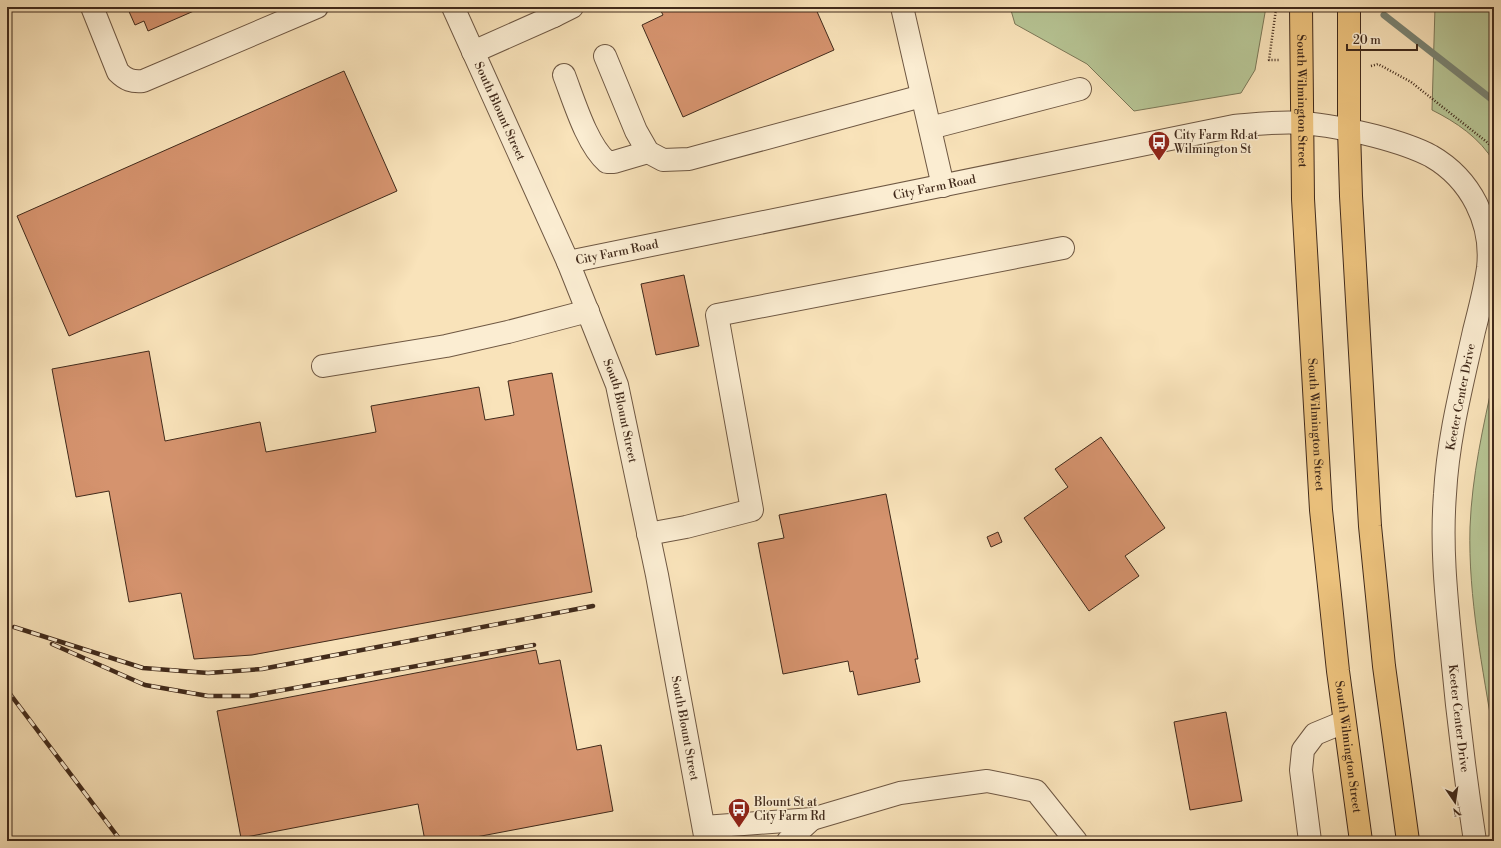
<svg xmlns="http://www.w3.org/2000/svg" width="1501" height="848" font-family="'Libre Bodoni',serif">
  <style>
    .green { fill: #b7c595; stroke: #7c7858 }
    .lines { fill: none; stroke-linecap: round; stroke-linejoin: round }
    .stream { stroke: #798373; stroke-width: 7 }
    .building { fill: #d5936e; stroke: #412a1b }
    .minor-casing { stroke: #6f5843; stroke-width: 24 }
    .major-casing { stroke: #412a1b; stroke-width: 24 }
    .path { stroke: #412a1b; stroke-width: 2.5; stroke-dasharray: 1 2; stroke-linecap: butt }
    .minor { stroke: #fbedd2; stroke-width: 22 }
    .major { stroke: #ecc27d; stroke-width: 22 }
    .rail-casing { stroke: #412a1b; stroke-width: 4.5 }
    .rail { stroke: #fbedd2; stroke-width: 3; stroke-dasharray: 9; stroke-linecap: butt }
    .labels { text-anchor: middle; dominant-baseline: central; stroke-width: 3; stroke-linejoin: round; paint-order: stroke }
    .street-label { font-size: 12px; fill: #412a1b; stroke: #fbedd2 }
    .poi-label { font-size: 12px; fill: #412a1b; stroke: #fbedd2; text-anchor: start }
  </style>
  <rect width="100%" height="100%" fill="#f9e3ba"/>
  <filter id="stains"><feTurbulence type="fractalNoise" baseFrequency=".005" numOctaves="4"/><feColorMatrix values="0 0 0 0 .2 0 0 0 0 .09 0 0 0 0 .02 0 0 0 .5 -.17"/></filter>
  <radialGradient id="worn" r=".72"><stop offset=".6" stop-color="#630" stop-opacity="0"/><stop offset="1" stop-color="#630" stop-opacity=".3"/></radialGradient>
  <g class="green">
    <polygon points="1010,7 1266,7 1255,70 1241,93 1134,111 1087,64 1015,24"/>
    <path d="M1435,7H1494V162C1480,138 1456,122 1432,110Z"/>
    <path d="M1494,377V738C1483,669 1468,598 1470,527C1472,476 1483,427 1494,377Z"/>
  </g>
  <g class="lines">
    <polyline class="stream" points="1384,15 1494,101"/>
  </g>
  <g class="building">
    <polygon points="127,7 203,7 148,31 144,21 135,25"/>
    <polygon points="659,7 815,7 834,50 683,117 642,25 663,15"/>
    <polygon points="344,71 397,191 69,336 17,216"/>
    <polygon points="684,275 699,346 656,355 641,284"/>
    <polygon points="149,351 165,441 260,422 266,452 376,432 371,406 479,387 485,420 514,415 508,381 552,373 592,592 252,655 194,659 181,593 129,602 109,491 76,497 52,369"/>
    <polygon points="1101,437 1165,528 1125,556 1139,576 1089,611 1024,518 1068,487 1055,469"/>
    <polygon points="886,494 918,659 915,659 920,682 858,695 853,671 850,672 848,661 783,674 758,543 784,538 779,515"/>
    <polygon points="998,532 1002,542 991,547 987,537"/>
    <polygon points="536,650 539,664 560,660 577,750 601,745 613,811 455,841 425,841 418,804 241,838 217,711"/>
    <polygon points="1226,712 1242,801 1190,810 1174,722"/>
  </g>
  <g class="lines">
    <g class="minor-casing">
      <g id="minor">
        <path d="M92,7L118,72C126,80 132,82 143,81L317,7"/>
        <path id="s1" d="M453,7L568,262L617,385L657,575L706,841"/>
        <polyline points="902,7 943,186"/>
        <polyline points="554,16 572,7"/>
        <polyline points="473,52 554,16 549,7"/>
        <polyline points="605,56 636,131 648,152 663,160 689,159 922,96"/>
        <path d="M564,75C574,101 587,145 607,162H614L648,152"/>
        <polyline points="930,128 1080,89"/>
        <path id="s2" d="M568,262L1234,126C1257,124 1280,121 1303,123C1328,125 1351,130 1375,136C1394,141 1414,147 1431,156C1471,179 1493,223 1488,268C1485,289 1479,311 1474,331C1462,385 1448,438 1445,494C1441,545 1446,594 1451,645C1457,711 1465,776 1475,841"/>
        <polyline points="323,366 446,346 508,332 588,311"/>
        <polyline points="648,534 686,527 752,510 717,315 1063,248"/>
        <polyline points="704,827 812,819 900,793 987,781 1036,791 1076,841"/>
        <polyline points="788,841 812,819"/>
        <polyline points="1310,841 1301,770 1303,750 1315,734 1344,722"/>
      </g>
    </g>
    <g class="major-casing">
      <g id="major">
        <path id="s3" d="M1301,7L1303,199L1321,510L1338,671L1361,841"/>
        <polyline points="1349,7 1349,129 1351,196 1370,526 1384,666 1408,841"/>
      </g>
    </g>
    <g class="path">
      <polyline points="1276,9 1269,60 1280,60"/>
      <polyline points="1371,66 1378,64 1411,82 1488,143 1494,151"/>
    </g>
    <use href="#minor" class="minor"/>
    <use href="#major" class="major"/>
    <g class="rail-casing">
      <g id="rail">
        <polyline points="14,627 143,668 208,673 262,669 593,606"/>
        <polyline points="52,644 145,685 208,696 250,696 534,645"/>
        <polyline points="7,690 121,841"/>
      </g>
    </g>
    <use href="#rail" class="rail"/>
  </g>
  <defs>
    <g id="bus-pin" transform="scale(1.15)"><path d="M0 17L-7.5 6A9.5 9.5 0 1 1 7.5 6Z" fill="#8f2418" stroke="#fbedd2"/><path d="M-5-6H5V4H4V6H2V4H-2V6H-4V4H-5ZM-3.5-4V0h7V-4ZM-3.5 1.2v1.5H-2V1.2ZM2 1.2v1.5H3.5V1.2Z" fill="#fff"/></g>
  </defs>
  <g fill-rule="evenodd">
    <use href="#bus-pin" x="1159" y="142"/>
    <use href="#bus-pin" x="739" y="809"/>
  </g>
  <g class="labels">
    <g class="street-label">
      <text stroke="none"><textPath href="#s3" startOffset="94">South Wilmington Street</textPath></text>
      <text stroke="none"><textPath href="#s1" startOffset="114">South Blount Street</textPath></text>
      <text stroke="none"><textPath href="#s2" startOffset="374">City Farm Road</textPath></text>
      <text stroke="none"><textPath href="#s2" startOffset="50">City Farm Road</textPath></text>
      <text transform="translate(1461 397) rotate(-79)">Keeter Center Drive</text>
      <text stroke="none"><textPath href="#s1" startOffset="438">South Blount Street</textPath></text>
      <text stroke="none"><textPath href="#s3" startOffset="418">South Wilmington Street</textPath></text>
      <text stroke="none"><textPath href="#s2" startOffset="1470">Keeter Center Drive</textPath></text>
      <text stroke="none"><textPath href="#s1" startOffset="762">South Blount Street</textPath></text>
      <text stroke="none"><textPath href="#s3" startOffset="742">South Wilmington Street</textPath></text>
    </g>
    <g class="poi-label">
      <text x="1174" y="135">City Farm Rd at<tspan x="1174" dy="14">Wilmington St</tspan></text>
      <text x="754" y="802">Blount St at<tspan x="754" dy="14">City Farm Rd</tspan></text>
    </g>
  </g>
  <rect width="1501" height="848" fill="none" stroke="#f9e3ba" stroke-width="24"/>
  <rect x="8" y="8" width="1485" height="832" fill="none" stroke="#412a1b" stroke-width="2"/>
  <rect x="12" y="12" width="1477" height="824" fill="none" stroke="#412a1b"/>
  <g transform="translate(1455 802) rotate(167)" stroke="#fbedd2" stroke-width="3" paint-order="stroke">
  <path d="M0-3L7 15L0 10L-7 15Z" fill="#412a1b"/>
  <text y="-6" font-size="11" font-weight="bold" text-anchor="middle" fill="#412a1b">N</text>
  </g>
  <path d="M1347 44v6h70v-6" fill="none" stroke="#412a1b" stroke-width="2"/>
  <text x="1353" y="44" font-size="12" fill="#412a1b" stroke="#fbedd2" stroke-width="3" paint-order="stroke">20 m</text>
  <rect width="100%" height="100%" filter="url(#stains)"/>
  <rect width="100%" height="100%" fill="url(#worn)"/>
</svg>
